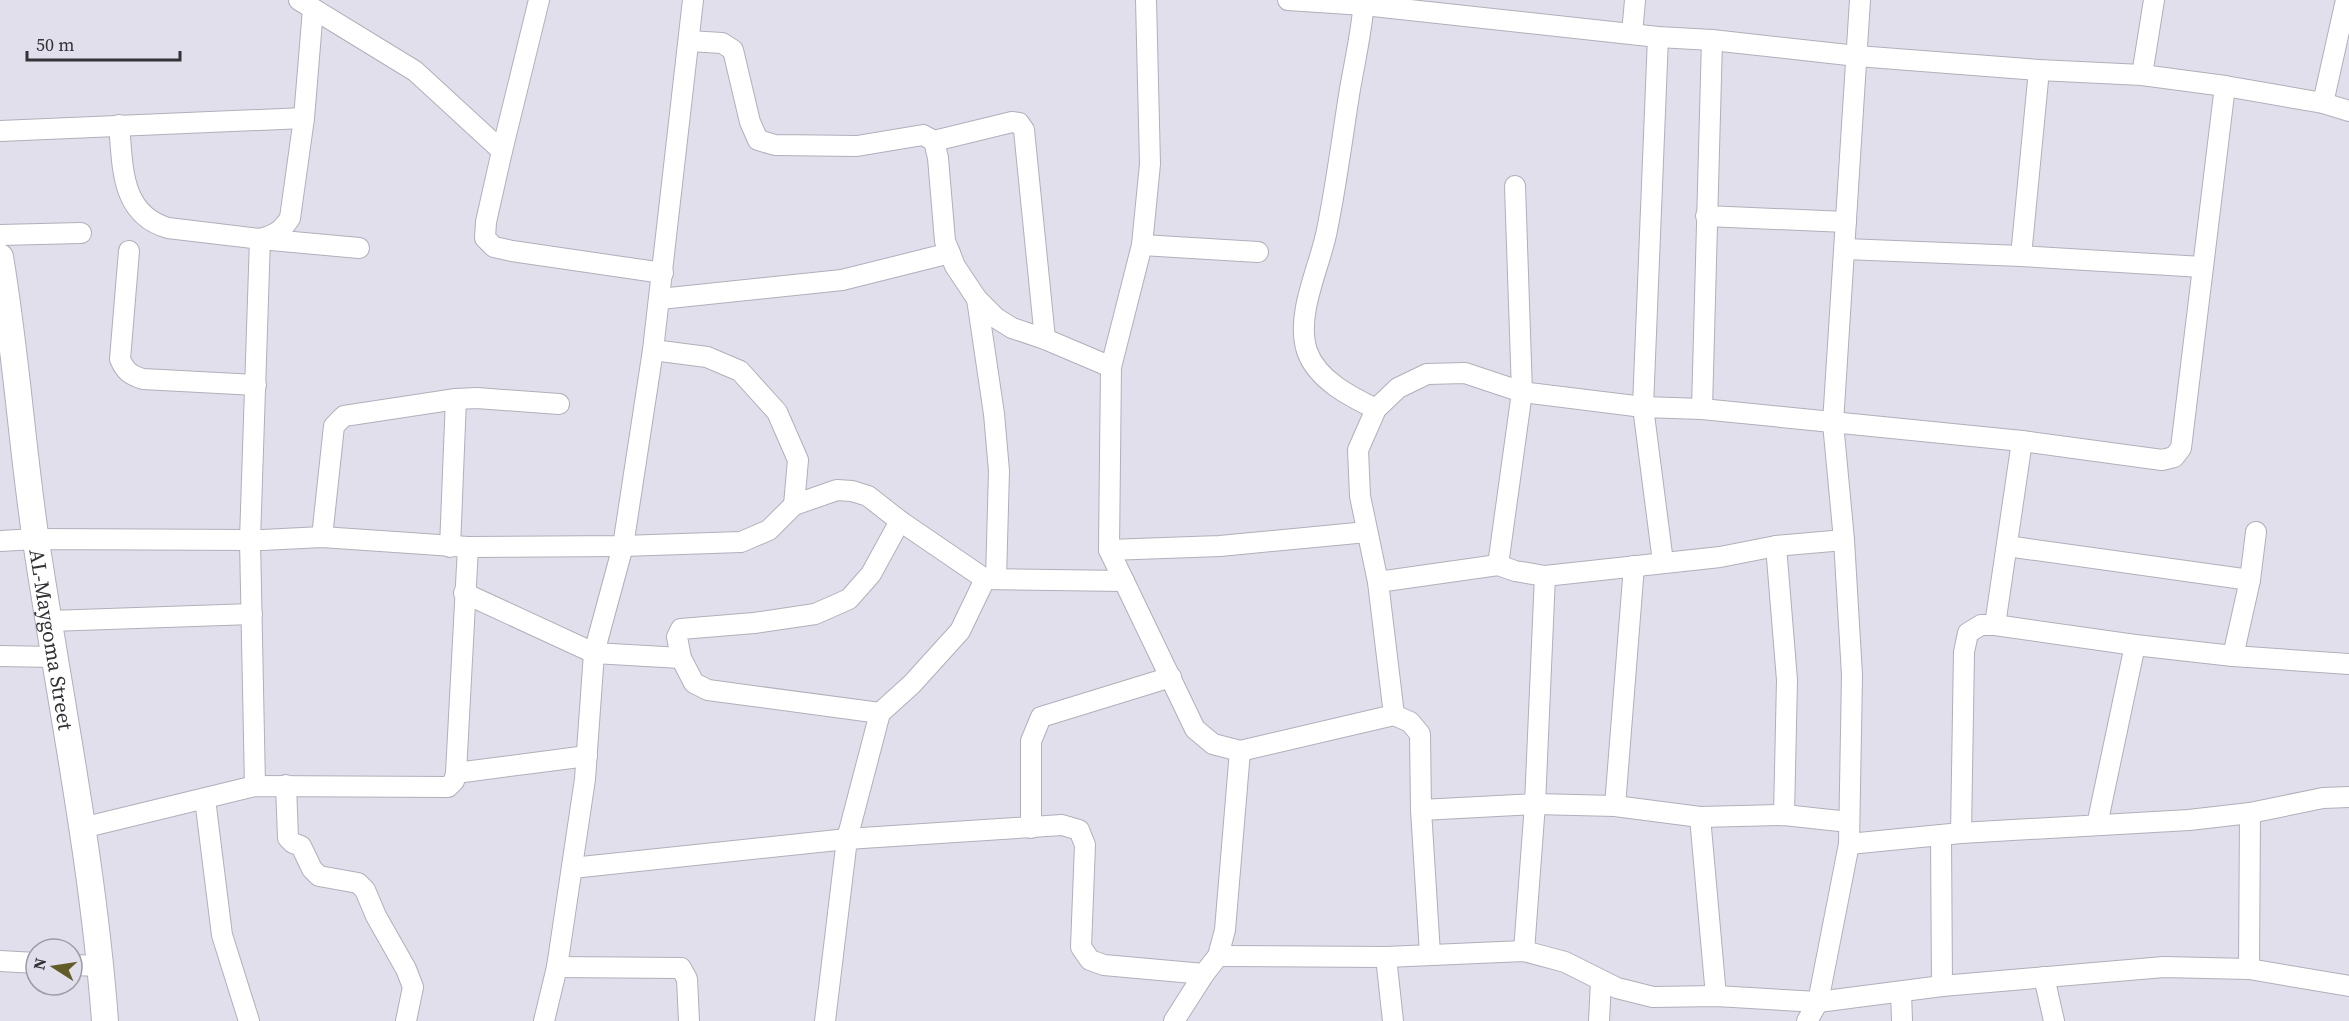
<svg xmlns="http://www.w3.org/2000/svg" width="2349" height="1021" font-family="'Source Serif 4',serif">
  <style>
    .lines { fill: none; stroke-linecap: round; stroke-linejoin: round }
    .minor-casing { stroke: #b1afba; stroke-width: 22 }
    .tertiary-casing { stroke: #b1afba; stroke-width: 28 }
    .minor { stroke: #fff; stroke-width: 20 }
    .tertiary { stroke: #fff; stroke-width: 26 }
    .labels { text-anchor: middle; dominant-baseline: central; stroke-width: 4.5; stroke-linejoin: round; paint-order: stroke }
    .street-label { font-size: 21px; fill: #333236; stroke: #e2dfec }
  </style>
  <rect width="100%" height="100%" fill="#e2dfec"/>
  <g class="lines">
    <g class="minor-casing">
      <g id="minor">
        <polyline points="299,0 415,71 502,151"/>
        <polyline points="539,0 502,151 486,222 485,238 494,247 512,251 663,273"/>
        <polyline points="1146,0 1150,164 1142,245 1111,367 1109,550 1195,729 1213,744 1240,751 1394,715 1410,722 1420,734 1421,810 1535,804 1615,806 1700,817 1784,815 1849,822"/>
        <polyline points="1288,0 1364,5 1658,37 1712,40 1857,56 2039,70 2142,75 2225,86 2323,103 2349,111"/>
        <path d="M1364,0C1362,32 1354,64 1349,95C1342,140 1336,186 1327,230C1320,267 1295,314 1307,351C1317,380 1351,397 1376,409"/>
        <polyline points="1632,34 1635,0"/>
        <polyline points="1658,37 1643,407 1663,562"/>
        <polyline points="689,41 722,43 733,50 750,122 758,140 775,145 857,146 923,135 934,141 938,158 945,241 955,266 977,299 996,318 1012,328 1045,339 1111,367"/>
        <polyline points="2142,75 2154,0"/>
        <polyline points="2323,103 2346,0"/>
        <path d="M119,125C123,166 120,214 168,228L260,239C275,235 282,231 290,218L304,118L313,9"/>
        <polyline points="0,131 304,118"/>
        <polyline points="934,141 1012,122 1019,123 1024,130 1045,339"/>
        <polyline points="1706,216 1846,222"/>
        <polyline points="0,235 81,233"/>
        <polyline points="1142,245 1258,252"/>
        <polyline points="1845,249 2021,256 2202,267"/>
        <path d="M129,251L120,359C125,371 130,375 143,379L256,385"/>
        <polyline points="2021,256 2039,70"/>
        <polyline points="660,299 842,280 950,253"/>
        <polyline points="977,299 994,414 999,471 996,579"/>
        <polyline points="653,350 707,357 740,371 777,412 798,460 794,505"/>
        <polyline points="1702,409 1712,40"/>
        <polyline points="322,537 334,426 344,416 456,399 477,398 559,404"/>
        <polyline points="0,541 36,539 263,540 322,537 468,547 623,546 741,542 769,530 794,505 837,490 852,491 868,496 900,521 985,579 1124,581"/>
        <polyline points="1776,546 1787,680 1784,815"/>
        <polyline points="2007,546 2250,580"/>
        <polyline points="450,547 456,399"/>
        <polyline points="1109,550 1220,546 1367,532"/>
        <polyline points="1498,565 1522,392 1515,186"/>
        <polyline points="1378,582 1498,565 1515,571 1545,576 1720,557 1776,546 1844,540"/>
        <polyline points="464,593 594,653 681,658 694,683 708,690 880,713"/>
        <polyline points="50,621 252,614"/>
        <polyline points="1995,625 2022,441"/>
        <polyline points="0,656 55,657"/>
        <polyline points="2233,656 2250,580 2256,532"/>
        <polyline points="681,658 677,637 681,629 754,623 815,614 849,599 871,574 900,521"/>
        <polyline points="1394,715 1378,582 1360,496 1358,450 1376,409 1398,388 1427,374 1465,373 1522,392 1643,407 1702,409 2022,441 2162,460 2174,457 2181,448 2225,86"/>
        <polyline points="456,773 587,756"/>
        <polyline points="286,785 288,838 293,843 301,846 312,869 319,876 358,883 365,890 376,916 406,969 413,987 406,1021"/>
        <polyline points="255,786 250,540 260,239 359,248"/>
        <polyline points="205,799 222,935 249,1021"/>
        <polyline points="1615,806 1634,566"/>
        <polyline points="1421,810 1430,954"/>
        <polyline points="1700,817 1716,996"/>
        <polyline points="2097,825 2135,645"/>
        <polyline points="82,828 255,786 448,787 454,781 456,773 468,547"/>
        <polyline points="1031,828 1031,741 1041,717 1171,677"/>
        <polyline points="1961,833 1964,652 1968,633 1981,625 1995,625 2135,645 2233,656 2349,664"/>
        <polyline points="1941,837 1942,986"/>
        <polyline points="1849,844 1961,833 2189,820 2250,813 2323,798 2349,797"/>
        <polyline points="572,868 847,839 1062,825 1079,830 1085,845 1081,947 1090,960 1104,965 1204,974"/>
        <polyline points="1524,951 1535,804 1545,576"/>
        <polyline points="1218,956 1386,957 1524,951 1565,962 1617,988 1653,997 1716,996 1818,1002 1942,986 2164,967 2249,969 2349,986"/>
        <polyline points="1386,957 1393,1021"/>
        <polyline points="0,961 36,963"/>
        <polyline points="72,965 101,966"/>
        <polyline points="557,967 681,968 687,979 689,1021"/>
        <polyline points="2249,969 2250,813"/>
        <polyline points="2044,977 2054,1021"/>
        <polyline points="1901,992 1902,1021"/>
        <polyline points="544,1021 557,967 585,779 594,653 623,546 653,350 693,0"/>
        <polyline points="825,1021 847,839 880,713 912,684 960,631 985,579"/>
        <polyline points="1174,1021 1204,974 1218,956 1225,930 1240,751"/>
        <polyline points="1599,1021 1601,981"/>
        <polyline points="1807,1021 1818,1002 1849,844 1852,675 1844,540 1833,423 1860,0"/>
      </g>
    </g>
    <g class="tertiary-casing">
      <g id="tertiary">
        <path id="s1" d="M0,257C16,352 22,447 36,541C60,701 93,860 105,1021"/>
      </g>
    </g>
    <use href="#minor" class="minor"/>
    <use href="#tertiary" class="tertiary"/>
  </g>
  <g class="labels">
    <g class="street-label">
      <text stroke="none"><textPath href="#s1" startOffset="386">AL-Maygoma Street</textPath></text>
    </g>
  </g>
  <g transform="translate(54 967) rotate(282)"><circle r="28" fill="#e2dfec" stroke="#9c9aa3" stroke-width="1.5"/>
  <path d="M0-4.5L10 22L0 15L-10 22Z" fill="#625c28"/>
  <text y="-9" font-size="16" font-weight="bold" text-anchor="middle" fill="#333236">N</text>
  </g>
  <path d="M27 51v9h153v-9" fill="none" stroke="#333236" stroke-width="3"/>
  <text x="36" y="51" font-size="18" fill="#333236" stroke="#e2dfec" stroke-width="4.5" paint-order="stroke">50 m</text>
</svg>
